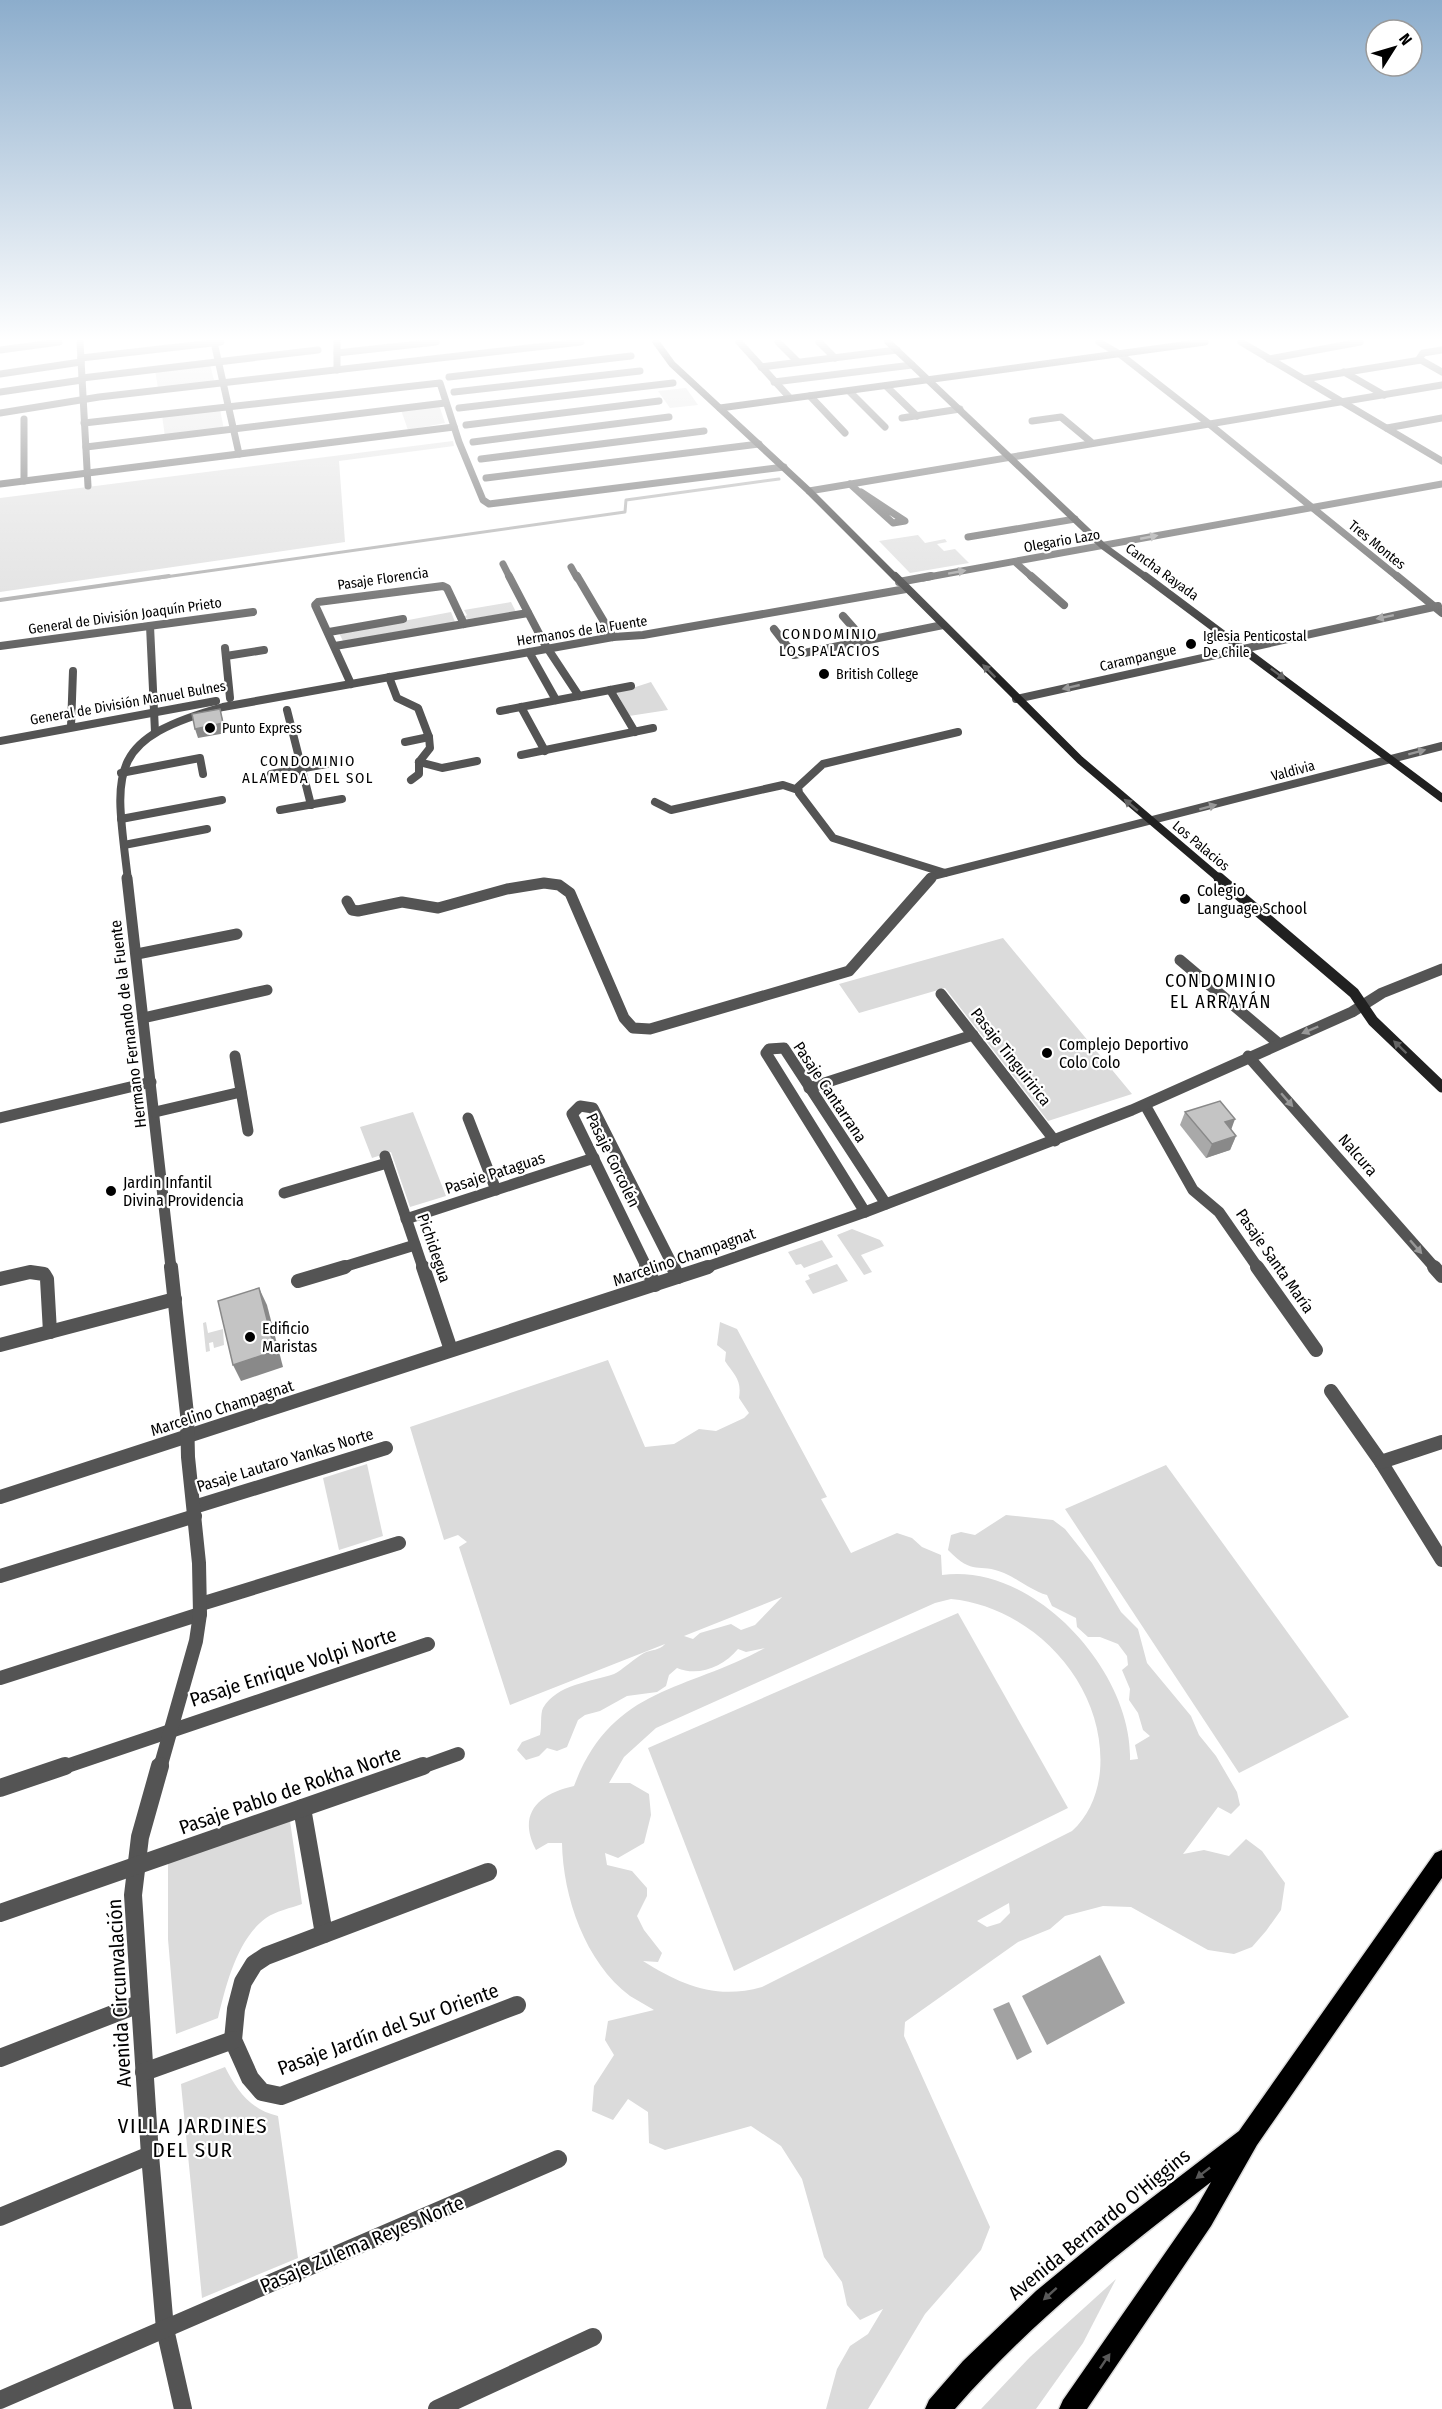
<svg xmlns="http://www.w3.org/2000/svg" width="1442" height="2409" font-family="'Fira Sans Condensed',sans-serif">
  <style>
    .green { fill: #dbdbdb; fill-rule: evenodd }
    .water { fill: #a2a2a2 }
    .lines { fill: none; stroke-linecap: round; stroke-linejoin: round }
    .stream-far1 { stroke: #a2a2a2; stroke-width: 3 }
    .stream { stroke: #a2a2a2; stroke-width: 4 }
    .primary-casing { stroke: #dbdbdb; stroke-width: 3 }
    .minor-far4 { stroke: #545454; stroke-width: 7 }
    .minor-far3 { stroke: #545454; stroke-width: 8 }
    .minor-far2 { stroke: #545454; stroke-width: 11 }
    .minor-far1 { stroke: #545454; stroke-width: 14 }
    .minor { stroke: #545454; stroke-width: 18 }
    .tertiary-far1 { stroke: #545454; stroke-width: 7 }
    .tertiary { stroke: #545454; stroke-width: 8 }
    .secondary-far2 { stroke: #212121; stroke-width: 7 }
    .secondary-far1 { stroke: #212121; stroke-width: 8 }
    .secondary { stroke: #212121; stroke-width: 11 }
    .primary { fill: #000; fill-rule: evenodd }
    .wall { fill: #a9a9a9 }
    .shaded-wall { fill: #898989 }
    .building { fill: #c4c4c4; stroke: #898989; stroke-width: 1.5 }
    .oneway { fill: #989898 }
    .oneway2 { fill: #646464 }
    .oneway3 { fill: #595959 }
    .poi-dot { fill: #000; stroke: #fff; stroke-width: 2 }
    .labels { text-anchor: middle; dominant-baseline: central; stroke-width: 4.5; stroke-linejoin: round; paint-order: stroke }
    .far-street-label { font-size: 14px; fill: #000; stroke: #fff }
    .far-poi-label { font-size: 14px; fill: #000; stroke: #fff; text-anchor: start }
    .far-neighbourhood-label { font-size: 15px; letter-spacing: 1.5px; fill: #000; stroke: #fff }
    .poi-label { font-size: 16px; fill: #000; stroke: #fff; text-anchor: start }
    .street-label { font-size: 16px; fill: #000; stroke: #fff }
    .neighbourhood-label { font-size: 18px; letter-spacing: 1.5px; fill: #000; stroke: #fff }
    .near-street-label { font-size: 20px; fill: #000; stroke: #fff }
    .near-neighbourhood-label { font-size: 21px; letter-spacing: 1.5px; fill: #000; stroke: #fff }
  </style>
  <rect width="100%" height="100%" fill="#fff"/>
  <g class="green">
    <polygon points="210,365 214,380 211,382 158,388 155,370"/>
    <polygon points="686,388 698,405 670,408 658,391"/>
    <polygon points="439,405 445,423 408,430 401,410"/>
    <polygon points="220,409 224,430 165,437 162,415"/>
    <polygon points="453,441 454,446 339,461 345,542 0,592 0,498"/>
    <polygon points="918,535 925,543 945,539 947,542 937,544 944,551 955,549 969,563 910,573 879,541"/>
    <polygon points="511,602 516,612 468,619 464,617 467,615 464,610"/>
    <polygon points="451,612 455,622 343,641 339,633"/>
    <polygon points="651,682 668,710 629,716 617,693"/>
    <polygon points="1003,938 1132,1094 1048,1121 945,988 859,1013 839,984"/>
    <polygon points="413,1112 446,1196 410,1207 391,1152 372,1158 360,1127"/>
    <polygon points="852,1229 880,1240 884,1246 861,1255 872,1272 864,1275 837,1235"/>
    <polygon points="822,1240 833,1257 804,1268 801,1264 796,1265 788,1252"/>
    <polygon points="837,1264 848,1281 813,1294 805,1281 810,1279 808,1275"/>
    <polygon points="206,1322 208,1333 223,1329 224,1345 214,1348 213,1342 209,1343 210,1351 206,1352 203,1323"/>
    <path d="M720,1322L737,1329L827,1497L821,1499L851,1553L897,1533L912,1538L922,1547L941,1555L942,1575C1034,1562 1133,1672 1130,1760L1138,1759L1135,1745L1150,1736L1143,1730L1138,1713L1129,1700L1130,1689L1122,1670L1128,1665L1127,1656L1118,1644L1100,1637H1088L1077,1627L1076,1618L1052,1606L1047,1595C1031,1590 1020,1580 1004,1573C978,1562 974,1577 948,1550L951,1535L961,1532L975,1535L1006,1515L1053,1520L1065,1529L1092,1563L1121,1612L1138,1629L1147,1663L1191,1716L1199,1735L1216,1756L1237,1792L1240,1805L1231,1814L1218,1807L1183,1854L1204,1850L1229,1856L1246,1839L1262,1851L1285,1883L1281,1910L1266,1931L1252,1947L1234,1954L1208,1950L1131,1907L1103,1906L1065,1916L1050,1929L1018,1942L905,2022L904,2036L990,2227L981,2250L925,2314L868,2409H826L837,2369L850,2346L868,2334L883,2309L860,2320L847,2305L842,2282L824,2257L802,2179L781,2146L751,2126L665,2150L649,2143L648,2112L628,2099L613,2120L592,2111L594,2086L614,2055L605,2040L608,2021L654,2010C646,2005 638,2001 630,1996C585,1962 563,1897 562,1843H548L536,1850C517,1814 538,1794 574,1786C612,1686 685,1692 765,1648L746,1652L738,1649C723,1667 698,1677 677,1668L669,1675L666,1686L657,1692L627,1696L600,1711L585,1715L578,1720L567,1747L557,1751L547,1748L539,1756L526,1760L517,1750L522,1742L540,1735C542,1727 540,1714 543,1708C557,1684 591,1682 614,1674C621,1671 635,1658 644,1653C652,1649 659,1651 665,1644L510,1705L459,1547L467,1542L458,1535L444,1540L410,1427L608,1360L645,1447L674,1444L699,1429L716,1431L744,1418L749,1413L739,1398C742,1379 734,1375 725,1361L726,1352L717,1345ZM782,1597L755,1625L741,1630L731,1624L700,1633L693,1639L684,1636ZM951,1599C1034,1607 1107,1686 1100,1771C1098,1793 1089,1816 1072,1831L762,1987C716,2000 681,1985 643,1961L658,1962L662,1953L644,1930L637,1916L647,1896V1888L632,1871L607,1865L605,1853L618,1858L644,1843L651,1815L649,1794L630,1783H609L624,1757L656,1728L935,1603ZM1009,1903L1010,1913L1000,1923L987,1927L977,1921Z"/>
    <polygon points="367,1464 383,1536 339,1550 323,1478"/>
    <polygon points="1166,1465 1349,1717 1239,1773 1065,1509"/>
    <polygon points="958,1613 1068,1808 734,1971 648,1748"/>
    <path d="M290,1821L302,1904C291,1908 276,1911 266,1918C237,1939 226,1985 218,2018L176,2034L168,1939V1863Z"/>
    <path d="M225,2067C237,2091 251,2110 278,2116L298,2258L202,2298L181,2084Z"/>
    <polygon points="1116,2279 1083,2343 1036,2409 981,2409 1030,2357"/>
  </g>
  <g class="water">
    <polygon points="1100,1955 1125,2003 1047,2045 1022,1996"/>
    <polygon points="1009,2002 1032,2052 1017,2060 993,2009"/>
  </g>
  <g class="lines">
    <polyline class="stream-far1" points="158,578 625,512 626,500 779,479"/>
    <polyline class="stream" points="0,600 169,576"/>
    <g class="primary-casing">
      <path id="primary" d="M1442,1850V1878L1257,2145L1211,2226L1087,2409H1059L1063,2400L1195,2210L1211,2182C1120,2252 1031,2322 955,2409H925L929,2400L963,2361L1036,2291L1115,2226L1239,2131L1435,1853Z"/>
    </g>
    <g class="minor-far4">
      <polyline points="80,342 88,486"/>
      <polyline points="214,342 239,454"/>
      <polyline points="337,342 337,370"/>
      <polyline points="739,342 790,398"/>
      <polyline points="778,342 798,362"/>
      <polyline points="819,342 835,358"/>
      <polyline points="0,350 59,342"/>
      <polyline points="1442,350 1423,353 1419,359 1442,372"/>
      <polyline points="337,353 436,342"/>
      <polyline points="81,358 221,342"/>
      <polyline points="1269,359 1360,342"/>
      <polyline points="761,367 897,350"/>
      <polyline points="1344,372 1384,395"/>
      <polyline points="0,374 81,362"/>
      <polyline points="449,377 631,356"/>
      <polyline points="82,378 318,350"/>
      <polyline points="1304,379 1421,360"/>
      <polyline points="774,382 912,365"/>
      <polyline points="886,386 917,416"/>
      <polyline points="849,391 885,427"/>
      <polyline points="0,392 82,380"/>
      <polyline points="454,392 640,371"/>
      <polyline points="810,396 845,433"/>
      <polyline points="459,408 673,383"/>
      <polyline points="0,413 99,397 581,342"/>
      <polyline points="902,418 960,409"/>
      <polyline points="24,419 24,481"/>
      <polyline points="1032,421 1061,417 1091,442"/>
      <polyline points="84,423 440,383 459,442 483,500 489,504 784,467"/>
      <polyline points="466,425 659,401"/>
      <polyline points="1387,428 1442,418"/>
      <polyline points="473,442 669,417"/>
      <polyline points="86,447 445,403"/>
      <polyline points="481,459 704,431"/>
      <polyline points="486,478 759,444"/>
      <polyline points="0,484 454,427"/>
      <polyline points="850,484 893,523 905,521 861,492"/>
      <polyline points="809,491 1442,385"/>
      <polyline points="968,537 1075,519"/>
      <polyline points="1015,562 1033,578"/>
      <polyline points="503,564 510,578"/>
      <polyline points="571,567 577,578"/>
      <polyline points="923,578 1442,484"/>
    </g>
    <g class="minor-far3">
      <polyline points="509,576 544,643 579,696"/>
      <polyline points="577,576 613,637"/>
      <polyline points="1031,576 1064,605"/>
      <polyline points="899,582 931,576"/>
      <polyline points="843,616 865,641"/>
      <polyline points="150,626 155,732"/>
      <polyline points="774,629 794,655 943,625"/>
      <polyline points="329,632 403,619"/>
      <polyline points="0,646 253,612"/>
      <polyline points="335,646 528,613"/>
      <polyline points="225,648 230,698"/>
      <polyline points="529,652 556,700"/>
      <polyline points="226,656 264,650"/>
      <polyline points="389,677 397,698 418,708 429,737 430,748 419,762"/>
      <polyline points="351,684 315,605 318,602 443,586 447,588 464,624"/>
      <polyline points="610,690 635,732"/>
      <polyline points="521,707 545,751"/>
      <polyline points="287,710 311,805"/>
      <polyline points="500,711 631,686"/>
      <polyline points="71,727 73,671"/>
      <polyline points="0,741 216,701"/>
      <polyline points="405,742 429,737"/>
      <polyline points="521,755 653,728"/>
      <polyline points="419,762 442,768 477,761"/>
      <polyline points="121,773 200,758 203,774"/>
      <polyline points="271,774 332,763"/>
      <polyline points="411,780 419,774 419,762"/>
      <polyline points="655,802 671,810 783,785 798,790"/>
      <polyline points="280,810 342,799"/>
      <polyline points="121,819 222,800"/>
      <polyline points="124,845 207,829"/>
      <polyline points="945,873 833,838 799,793 798,787 823,764 958,732"/>
      <path d="M128,880C115,771 104,740 223,707L613,637L643,635L906,589"/>
      <polyline points="930,880 933,876 1442,746"/>
    </g>
    <g class="minor-far2">
      <polyline points="127,878 171,1268"/>
      <polyline points="347,901 352,910 358,911 402,902 438,908 507,889 544,883 559,885 570,893 624,1018 633,1028 650,1029 849,971 931,878"/>
      <polyline points="137,954 237,934"/>
      <polyline points="1180,960 1278,1043"/>
      <polyline points="941,994 1055,1141"/>
      <polyline points="143,1018 267,990"/>
      <polyline points="235,1056 248,1131"/>
      <polyline points="1248,1056 1435,1268"/>
      <polyline points="809,1088 973,1035"/>
      <polyline points="1145,1105 1193,1190 1219,1212 1258,1268"/>
      <polyline points="155,1112 241,1092"/>
      <polyline points="0,1118 151,1082"/>
      <polyline points="468,1118 496,1190"/>
      <polyline points="385,1156 423,1268"/>
      <polyline points="284,1193 387,1163"/>
      <polyline points="865,1212 766,1053 769,1049 784,1048 886,1204"/>
      <polyline points="406,1219 594,1158"/>
      <polyline points="340,1268 415,1245"/>
      <polyline points="647,1268 572,1114 580,1106 593,1108 674,1268"/>
      <polyline points="704,1268 865,1212 1132,1110 1352,1012 1382,993 1442,969"/>
    </g>
    <g class="minor-far1">
      <polyline points="423,1267 451,1350"/>
      <polyline points="646,1267 655,1285"/>
      <polyline points="673,1267 678,1277"/>
      <polyline points="1257,1267 1316,1350"/>
      <polyline points="1434,1267 1442,1276"/>
      <polyline points="0,1279 30,1272 44,1274 47,1279 50,1332"/>
      <polyline points="298,1281 345,1267"/>
      <polyline points="0,1345 175,1299"/>
      <polyline points="1331,1391 1381,1462 1442,1560"/>
      <polyline points="1381,1462 1442,1442"/>
      <polyline points="0,1497 708,1267"/>
      <polyline points="194,1507 386,1448"/>
      <polyline points="0,1576 195,1516"/>
      <polyline points="201,1604 399,1543"/>
      <polyline points="0,1678 200,1614"/>
      <polyline points="61,1768 428,1644"/>
      <polyline points="160,1768 196,1641 200,1614 199,1563 188,1457 187,1414 171,1267"/>
      <polyline points="419,1768 458,1754"/>
    </g>
    <g class="minor">
      <polyline points="160,1766 140,1837 133,1895 150,2155 165,2329 183,2409"/>
      <polyline points="0,1788 65,1766"/>
      <polyline points="302,1808 324,1934"/>
      <polyline points="488,1872 266,1956 254,1964 243,1982 236,2009 233,2040 250,2078 262,2092 281,2096 517,2005"/>
      <polyline points="0,1913 423,1766"/>
      <polyline points="0,2058 139,2004"/>
      <polyline points="144,2072 233,2040"/>
      <polyline points="0,2217 150,2155"/>
      <polyline points="0,2400 558,2159"/>
      <polyline points="437,2409 593,2337"/>
    </g>
    <g class="tertiary-far1">
      <polyline points="1099,342 1121,355 1208,423 1399,578"/>
      <polyline points="1241,342 1442,461"/>
    </g>
    <g class="tertiary">
      <polyline points="1397,576 1442,613"/>
      <polyline points="1016,699 1438,606"/>
    </g>
    <g class="secondary-far2">
      <polyline points="656,342 672,364 809,491 896,578"/>
      <polyline points="888,342 1103,546 1147,578"/>
      <polyline points="720,408 1205,342"/>
    </g>
    <g class="secondary-far1">
      <polyline points="895,576 1080,760 1221,880"/>
      <polyline points="1145,576 1442,798"/>
    </g>
    <polyline class="secondary" points="1219,878 1354,993 1373,1021 1442,1087"/>
    <use href="#primary" class="primary"/>
  </g>
  <polygon class="wall" points="1185,1112 1236,1136 1230,1150 1206,1158 1180,1125"/>
  <g class="shaded-wall">
    <polygon points="220,709 226,733 198,738 195,729"/>
    <polygon points="1235,1119 1230,1133 1225,1122"/>
    <polygon points="1236,1136 1230,1150 1206,1158 1212,1144"/>
    <polygon points="259,1288 267,1305 283,1367 241,1381 233,1365"/>
  </g>
  <g class="building">
    <polygon points="220,709 223,723 195,729 192,714"/>
    <polygon points="1220,1101 1235,1119 1225,1122 1236,1136 1212,1144 1185,1112"/>
    <polygon points="259,1288 275,1351 233,1365 218,1301"/>
  </g>
  <defs><path id="oneway-solid" d="M-6-.8H1V-3.2L6.5 0L1 3.2V.8H-6Z" transform="scale(1.5)"/></defs>
  <g class="oneway">
    <use href="#oneway-solid" transform="translate(1149 537) rotate(-11)"/>
    <use href="#oneway-solid" transform="translate(957 572) rotate(-10)"/>
    <use href="#oneway-solid" transform="translate(1385 617) rotate(168)"/>
    <use href="#oneway-solid" transform="translate(1071 687) rotate(167)"/>
    <use href="#oneway-solid" transform="translate(1417 752) rotate(-15)"/>
    <use href="#oneway-solid" transform="translate(1208 807) rotate(-15)"/>
    <use href="#oneway-solid" transform="translate(1310 1030) rotate(157)"/>
    <use href="#oneway-solid" transform="translate(1287 1100) rotate(49)"/>
    <use href="#oneway-solid" transform="translate(1416 1247) rotate(49)"/>
  </g>
  <g class="oneway2">
    <use href="#oneway-solid" transform="translate(989 671) rotate(-135)"/>
    <use href="#oneway-solid" transform="translate(1278 674) rotate(37)"/>
    <use href="#oneway-solid" transform="translate(1131 805) rotate(-140)"/>
    <use href="#oneway-solid" transform="translate(1400 1047) rotate(-136)"/>
  </g>
  <g class="oneway3">
    <use href="#oneway-solid" transform="translate(1203 2173) rotate(142)"/>
    <use href="#oneway-solid" transform="translate(1050 2294) rotate(138)"/>
    <use href="#oneway-solid" transform="translate(1105 2361) rotate(-56)"/>
  </g>
  <linearGradient id="sky" x2="0" y2="1"><stop stop-color="#8cadcc"/><stop offset="0.5" stop-color="#fff"/><stop offset="1" stop-color="#fff" stop-opacity="0"/></linearGradient>
  <rect width="1442" height="679" fill="url(#sky)"/>
  <g class="poi-dot">
    <circle cx="1191" cy="644" r="6"/>
    <circle cx="824" cy="674" r="6"/>
    <circle cx="210" cy="728" r="6"/>
    <circle cx="1185" cy="899" r="6"/>
    <circle cx="1047" cy="1053" r="6"/>
    <circle cx="111" cy="1191" r="6"/>
    <circle cx="250" cy="1337" r="6"/>
  </g>
  <g class="labels">
    <g class="far-street-label">
      <text transform="translate(1062 541) rotate(-10)">Olegario Lazo</text>
      <text transform="translate(1377 545) rotate(39)">Tres Montes</text>
      <text transform="translate(1162 572) rotate(36)">Cancha Rayada</text>
      <text transform="translate(383 579) rotate(-8)">Pasaje Florencia</text>
      <text transform="translate(125 616) rotate(-8)">General de División Joaquín Prieto</text>
      <text transform="translate(582 631) rotate(-9)">Hermanos de la Fuente</text>
      <text transform="translate(1138 658) rotate(-13)">Carampangue</text>
      <text transform="translate(128 703) rotate(-10)">General de División Manuel Bulnes</text>
      <text transform="translate(1293 771) rotate(-15)">Valdivia</text>
      <text transform="translate(1201 846) rotate(40)">Los Palacios</text>
    </g>
    <g class="far-poi-label">
      <text x="1203" y="636">Iglesia Penticostal<tspan x="1203" dy="16">De Chile</tspan></text>
      <text x="836" y="674">British College</text>
      <text x="222" y="728">Punto Express</text>
    </g>
    <g class="far-neighbourhood-label">
      <text x="830" y="634">CONDOMINIO<tspan x="830" dy="17">LOS PALACIOS</tspan></text>
      <text x="308" y="761">CONDOMINIO<tspan x="308" dy="17">ALAMEDA DEL SOL</tspan></text>
    </g>
    <g class="poi-label">
      <text x="1197" y="890">Colegio<tspan x="1197" dy="18">Language School</tspan></text>
      <text x="1059" y="1044">Complejo Deportivo<tspan x="1059" dy="18">Colo Colo</tspan></text>
      <text x="123" y="1182">Jardin Infantil<tspan x="123" dy="18">Divina Providencia</tspan></text>
      <text x="262" y="1328">Edificio<tspan x="262" dy="18">Maristas</tspan></text>
    </g>
    <g class="street-label">
      <text transform="translate(128 1024) rotate(-97)">Hermano Fernando de la Fuente</text>
      <text transform="translate(1011 1057) rotate(52)">Pasaje Tinguiririca</text>
      <text transform="translate(830 1092) rotate(56)">Pasaje Cantarrana</text>
      <text transform="translate(1358 1155) rotate(49)">Nalcura</text>
      <text transform="translate(613 1160) rotate(64)">Pasaje Corcolén</text>
      <text transform="translate(495 1173) rotate(-18)">Pasaje Pataguas</text>
      <text transform="translate(434 1248) rotate(71)">Pichidegua</text>
      <text transform="translate(684 1257) rotate(-19)">Marcelino Champagnat</text>
      <text transform="translate(1275 1261) rotate(55)">Pasaje Santa María</text>
      <text transform="translate(222 1408) rotate(-18)">Marcelino Champagnat</text>
      <text transform="translate(285 1460) rotate(-17)">Pasaje Lautaro Yankas Norte</text>
    </g>
    <g class="neighbourhood-label">
      <text x="1221" y="981">CONDOMINIO<tspan x="1221" dy="21">EL ARRAYÁN</tspan></text>
    </g>
    <g class="near-street-label">
      <text transform="translate(293 1667) rotate(-18)">Pasaje Enrique Volpi Norte</text>
      <text transform="translate(290 1790) rotate(-19)">Pasaje Pablo de Rokha Norte</text>
      <text transform="translate(119 1993) rotate(-93)">Avenida Circunvalación</text>
      <text transform="translate(388 2029) rotate(-20)">Pasaje Jardín del Sur Oriente</text>
      <text transform="translate(1099 2224) rotate(-39)">Avenida Bernardo O'Higgins</text>
      <text transform="translate(362 2244) rotate(-23)">Pasaje Zulema Reyes Norte</text>
    </g>
    <g class="near-neighbourhood-label">
      <text x="193" y="2126">VILLA JARDINES<tspan x="193" dy="24">DEL SUR</tspan></text>
    </g>
  </g>
  <g transform="translate(1394 48) rotate(53)"><circle r="28" fill="#ffffff" stroke="#999999" stroke-width="1.5"/>
  <path d="M0-4.5L10 22L0 15L-10 22Z" fill="#000000"/>
  <text y="-9" font-size="16" font-weight="bold" text-anchor="middle" fill="#000000">N</text>
  </g>
</svg>
